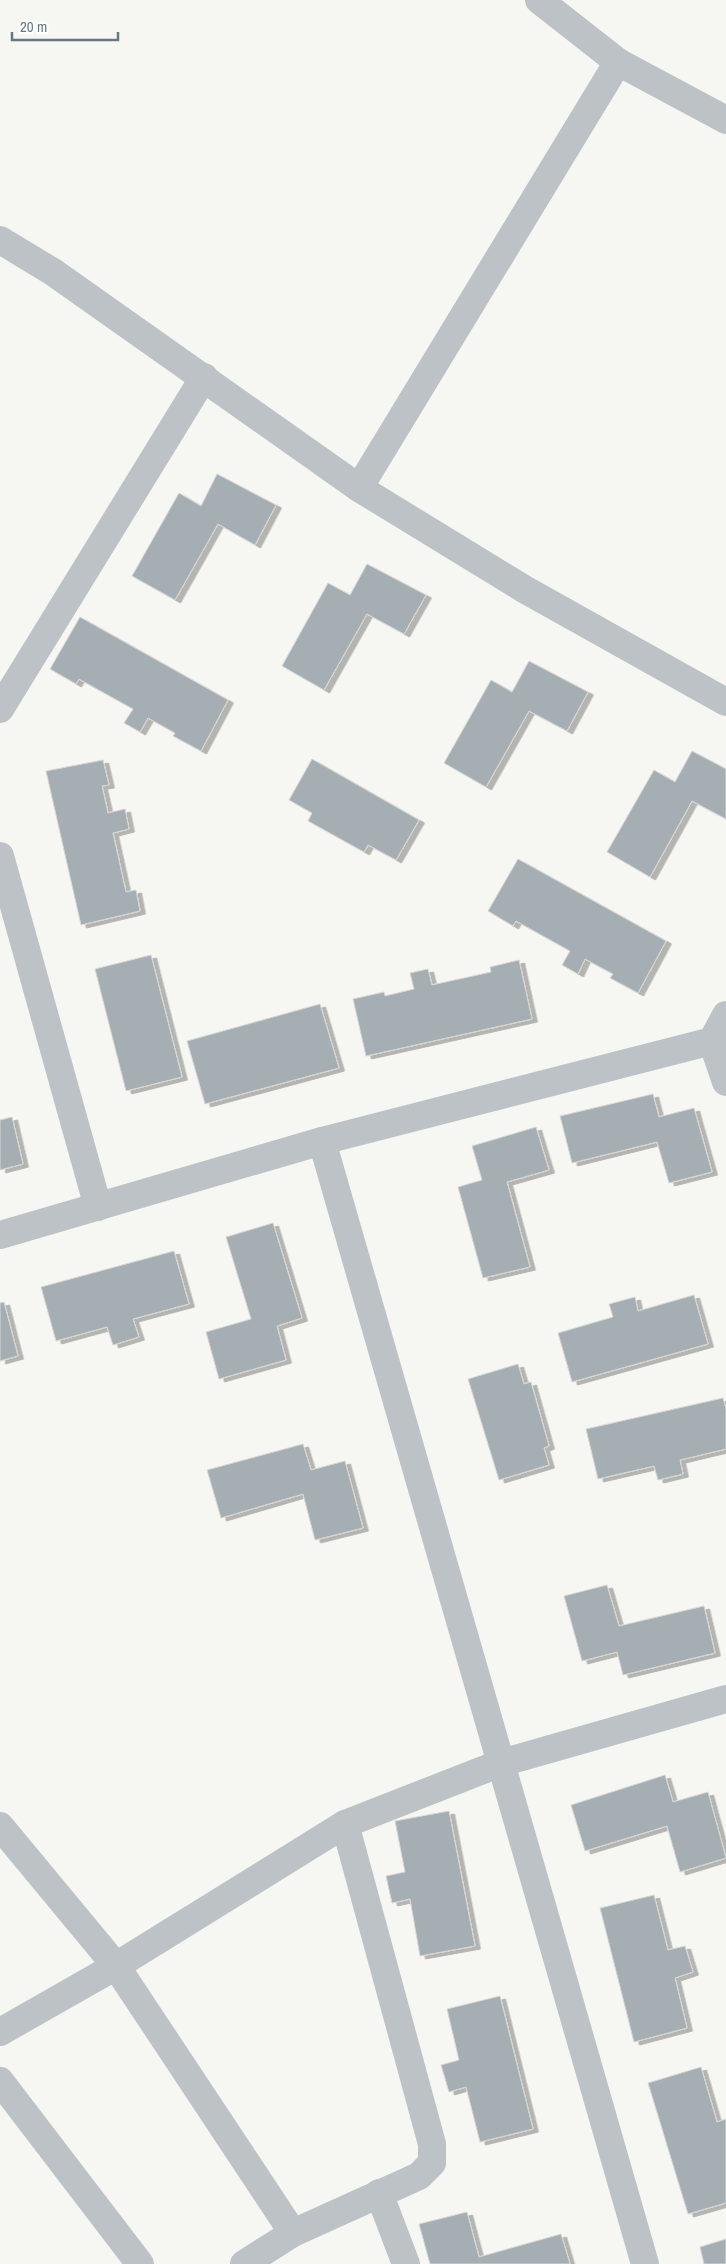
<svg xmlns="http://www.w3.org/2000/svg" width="726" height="2264" font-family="'Archivo Narrow',sans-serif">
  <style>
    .building { fill: #a5afb3; stroke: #d7d7d5; filter: url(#shadow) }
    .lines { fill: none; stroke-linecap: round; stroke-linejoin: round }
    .street { stroke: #bcc2c5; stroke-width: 28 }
  </style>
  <defs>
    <filter id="shadow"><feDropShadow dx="5.5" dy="3" stdDeviation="0" flood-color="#0004"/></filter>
  </defs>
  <rect width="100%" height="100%" fill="#f6f6f2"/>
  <g class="building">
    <polygon points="217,474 276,505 255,545 218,524 175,600 132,576 179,493 201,506"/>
    <polygon points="367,564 426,595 404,634 367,614 324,690 282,666 328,583 350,595"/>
    <polygon points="80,617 228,700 201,751 173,736 175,733 148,718 140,732 124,723 133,709 79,679 76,684 50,669"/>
    <polygon points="529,661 588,692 567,731 529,711 486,787 444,763 491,680 512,692"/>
    <polygon points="692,751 726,769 726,819 692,801 650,877 607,852 654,770 675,782"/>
    <polygon points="312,759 419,820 396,860 368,845 364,852 308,821 312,813 289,800"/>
    <polygon points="103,760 109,785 102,786 108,813 125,809 129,829 113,833 126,892 136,890 140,911 81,925 46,771"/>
    <polygon points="518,859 666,941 638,993 610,978 613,974 585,959 578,974 562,965 570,951 516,921 513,926 488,911"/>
    <polygon points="151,955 182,1077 126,1091 95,969"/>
    <polygon points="519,960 532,1019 366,1056 353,999 384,992 385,996 414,989 410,973 428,969 432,985 491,972 490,967"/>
    <polygon points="320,1004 339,1068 205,1104 187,1041"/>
    <polygon points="653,1094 659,1117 694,1108 712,1172 669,1183 657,1142 572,1163 560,1116"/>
    <polygon points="12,1117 23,1164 0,1170 0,1120"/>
    <polygon points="536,1127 549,1170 507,1182 530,1267 483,1278 458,1187 482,1180 472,1146"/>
    <polygon points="273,1223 302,1318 277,1326 286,1360 219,1379 206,1332 251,1319 226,1237"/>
    <polygon points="174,1251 189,1304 133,1319 139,1337 113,1345 107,1327 56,1341 41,1287"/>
    <polygon points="694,1295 708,1344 572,1382 558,1333 613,1317 609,1304 635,1297 638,1311"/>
    <polygon points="4,1302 18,1356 0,1361 0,1303"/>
    <polygon points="518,1364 524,1384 531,1382 549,1446 544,1448 549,1465 499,1480 468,1379"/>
    <polygon points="723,1398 726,1409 726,1449 680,1460 683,1474 658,1480 654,1466 598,1479 586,1429"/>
    <polygon points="303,1444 311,1470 345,1461 363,1528 315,1540 303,1494 221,1518 207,1470"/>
    <polygon points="607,1585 619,1626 704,1606 715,1653 623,1675 617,1652 582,1661 564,1596"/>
    <polygon points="665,1775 673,1802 708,1792 726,1858 680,1872 667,1826 585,1851 571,1805"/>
    <polygon points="449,1811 475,1946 420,1956 410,1899 392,1903 386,1876 405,1872 395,1821"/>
    <polygon points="654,1895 668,1950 685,1946 693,1972 675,1978 687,2028 634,2042 600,1908"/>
    <polygon points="500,1996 533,2129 480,2142 466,2087 449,2092 441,2065 459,2060 447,2009"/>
    <polygon points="701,2067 717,2122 726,2119 726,2203 688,2214 648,2083"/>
    <polygon points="467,2212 479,2257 561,2234 570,2264 430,2264 419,2224"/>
    <polygon points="726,2239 726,2264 704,2264 700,2247"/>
  </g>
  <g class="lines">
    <g class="street">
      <polyline points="539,0 618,62 726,120"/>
      <polyline points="0,240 53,272 359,488 524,589 726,702"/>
      <polyline points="359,488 618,62"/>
      <polyline points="0,709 204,377"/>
      <polyline points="0,856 98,1207"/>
      <polyline points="712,1041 726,1082"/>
      <polyline points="322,1141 645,2264"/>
      <polyline points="0,1235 322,1141 712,1041 726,1015"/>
      <polyline points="0,1826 116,1966 345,1824 501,1763 726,1699"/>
      <polyline points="0,2032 116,1966 293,2233"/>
      <polyline points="0,2081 140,2264"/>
      <polyline points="379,2193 406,2264"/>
      <polyline points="244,2264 293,2233 419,2176 432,2163 432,2144 345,1824"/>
    </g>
  </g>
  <path d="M12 32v8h106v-8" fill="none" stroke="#657983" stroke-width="2.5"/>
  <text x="20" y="32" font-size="15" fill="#657983" stroke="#ffffff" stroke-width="4" paint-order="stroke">20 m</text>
</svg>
